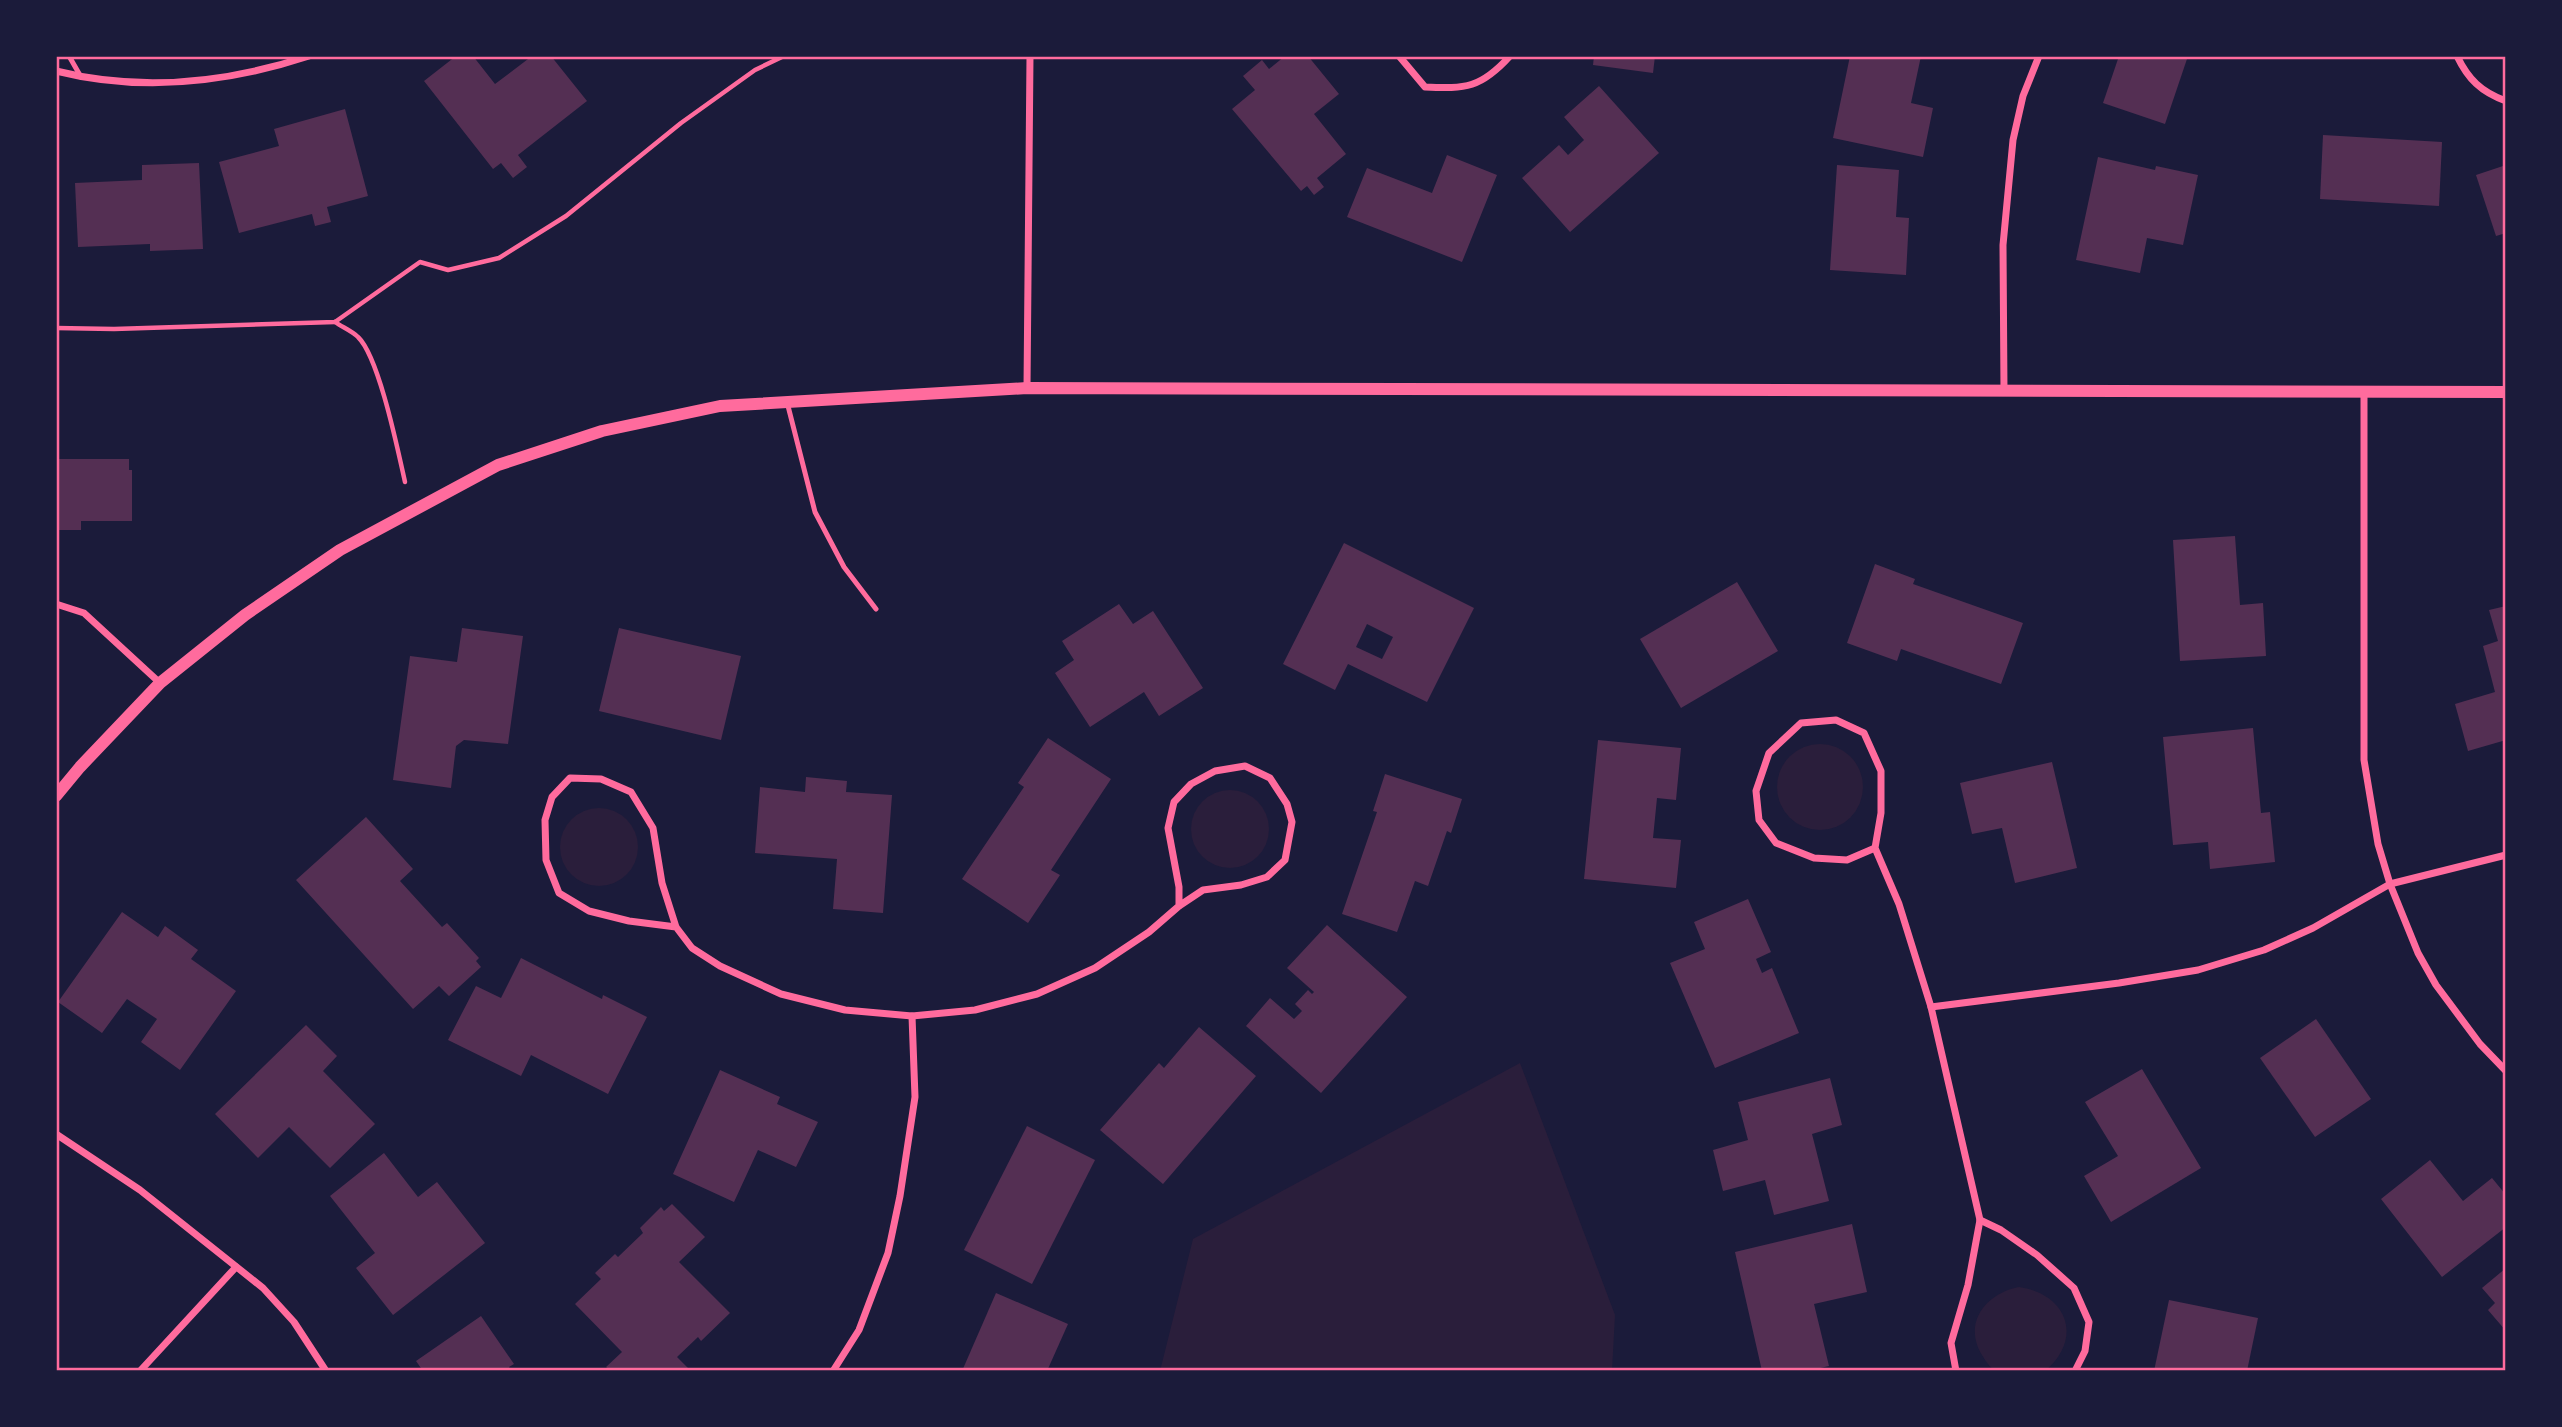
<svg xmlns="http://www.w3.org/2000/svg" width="2562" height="1427" font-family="'PT Sans',sans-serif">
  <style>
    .green { fill: #2a1e3b }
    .building { fill: #542f53; fill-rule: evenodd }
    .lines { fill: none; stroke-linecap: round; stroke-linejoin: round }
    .path { stroke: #ff6b9d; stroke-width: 4.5 }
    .service { stroke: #ff6b9d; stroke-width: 5 }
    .minor { stroke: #ff6b9d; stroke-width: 7 }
    .tertiary { stroke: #ff6b9d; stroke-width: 12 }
    .neatline { fill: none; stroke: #ff6b9d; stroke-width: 2.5 }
  </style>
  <rect width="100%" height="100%" fill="#1b1b3a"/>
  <g class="green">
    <circle cx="1820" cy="787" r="43"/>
    <circle cx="1230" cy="829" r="39"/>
    <circle cx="599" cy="847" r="39"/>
    <polygon points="1520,1063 1615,1315 1612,1371 1160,1371 1193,1239"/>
    <path d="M2019,1287C2067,1294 2084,1338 2045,1371C2034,1371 2006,1374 1996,1371C1990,1368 1985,1360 1982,1355C1962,1322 1987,1293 2019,1287Z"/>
  </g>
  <g class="building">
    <polygon points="456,56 473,56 495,84 532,56 551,56 587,101 518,155 527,167 513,178 501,163 493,169 424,81"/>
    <polygon points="1285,56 1308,56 1339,94 1314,114 1346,154 1317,178 1324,187 1314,195 1307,186 1301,191 1232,109 1255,90 1243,76 1262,60 1269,69"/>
    <polygon points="1594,56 1655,56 1653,73 1593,65"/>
    <polygon points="1850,56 1921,56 1911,103 1933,108 1923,157 1833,138"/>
    <polygon points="2119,56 2188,56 2165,124 2103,103"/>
    <polygon points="1599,86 1659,153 1570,232 1522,178 1559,145 1568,155 1584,140 1564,117"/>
    <polygon points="345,109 368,196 327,207 331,222 315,226 312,214 239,233 219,162 279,146 274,129"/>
    <polygon points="2323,135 2442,142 2439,206 2320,199"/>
    <polygon points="1447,155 1497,175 1462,262 1347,217 1367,168 1432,193"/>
    <polygon points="2098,157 2155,170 2156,166 2198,175 2183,245 2147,238 2140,273 2076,260"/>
    <polygon points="199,163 203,249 150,251 150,244 78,247 75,183 142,180 142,165"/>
    <polygon points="1837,165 1899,170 1896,217 1909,218 1906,275 1830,270"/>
    <polygon points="2506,165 2506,233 2496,236 2476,175"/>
    <polygon points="56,459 129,459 129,470 132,470 132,521 81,521 81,530 56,530"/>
    <polygon points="2235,536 2240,605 2263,603 2266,656 2180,661 2173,540"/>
    <path d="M1344,543L1474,608L1427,702L1348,664L1335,690L1283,664ZM1367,624L1393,637L1382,659L1356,647Z"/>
    <polygon points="1875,564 1915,579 1913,584 2023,623 2001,684 1901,649 1897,661 1847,643"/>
    <polygon points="1737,582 1778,651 1681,708 1640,639"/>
    <polygon points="1119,604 1133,624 1153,611 1203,688 1159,716 1144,692 1090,727 1055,673 1074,660 1062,641"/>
    <polygon points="2506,606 2506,740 2468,751 2455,704 2495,692 2483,646 2498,641 2489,610"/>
    <polygon points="462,628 523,636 508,744 464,740 456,746 451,788 393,780 410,656 457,662"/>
    <polygon points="619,628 741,656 721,740 599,711"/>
    <polygon points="2253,728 2261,813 2270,812 2275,862 2210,869 2208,842 2173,845 2163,737"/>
    <polygon points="1048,738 1111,779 1051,870 1060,875 1028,923 962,879 1024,787 1018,783"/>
    <polygon points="1598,740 1681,748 1676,800 1657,798 1653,838 1681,840 1676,888 1584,879"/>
    <polygon points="2052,762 2077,868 2015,883 2002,828 1972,834 1960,783"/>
    <polygon points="1385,774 1462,799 1451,833 1447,831 1428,886 1415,881 1397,932 1342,914 1377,812 1373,811"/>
    <polygon points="806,777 847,781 846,792 892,795 883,913 833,909 837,859 755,853 760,787 805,792"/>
    <polygon points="366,817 413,869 400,881 442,927 447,923 479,958 476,961 481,967 449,996 439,986 413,1009 296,880"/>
    <polygon points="1748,899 1771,952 1756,959 1762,973 1772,968 1799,1033 1715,1068 1670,963 1705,949 1694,922"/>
    <polygon points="122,912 158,937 165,926 198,950 191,959 236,991 180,1070 141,1042 157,1019 127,999 102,1033 58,1002"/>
    <polygon points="1327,925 1407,997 1321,1093 1246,1026 1270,998 1294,1019 1302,1011 1295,1004 1308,990 1312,994 1314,992 1287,968"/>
    <polygon points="521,958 602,999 603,995 647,1017 608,1094 531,1055 521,1076 448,1040 476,986 501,998"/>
    <polygon points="2316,1019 2371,1099 2315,1137 2260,1058"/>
    <polygon points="306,1025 337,1056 323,1071 375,1124 330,1168 289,1127 258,1158 215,1114"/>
    <polygon points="1199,1027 1256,1076 1163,1184 1100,1130 1159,1063 1164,1068"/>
    <polygon points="2142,1069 2201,1168 2111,1222 2084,1176 2118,1156 2085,1102"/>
    <polygon points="720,1070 780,1097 777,1104 818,1122 796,1167 758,1150 734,1202 673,1174"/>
    <polygon points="1830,1078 1842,1125 1812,1134 1829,1201 1774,1215 1765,1180 1723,1191 1713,1150 1748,1140 1738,1102"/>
    <polygon points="1027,1126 1095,1160 1032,1284 964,1250"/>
    <polygon points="384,1153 418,1197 437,1182 485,1243 393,1315 356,1268 375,1253 330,1196"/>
    <polygon points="2430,1160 2463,1201 2492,1178 2506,1195 2506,1227 2442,1277 2381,1199"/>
    <polygon points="672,1204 705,1237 679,1262 730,1313 701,1341 698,1337 677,1357 691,1371 611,1371 606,1367 622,1352 575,1304 601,1279 595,1273 615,1254 618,1257 643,1233 640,1228 661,1207 664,1211"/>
    <polygon points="1852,1224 1867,1292 1814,1304 1829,1366 1807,1371 1762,1371 1735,1252"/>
    <polygon points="2506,1268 2506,1331 2488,1310 2495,1303 2482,1288"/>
    <polygon points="996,1293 1068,1324 1047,1371 962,1371"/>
    <polygon points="2169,1300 2258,1318 2247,1371 2154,1371"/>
    <polygon points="481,1316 514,1364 509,1367 512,1371 423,1371 416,1361"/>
  </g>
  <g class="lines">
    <g class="path">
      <path d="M335,322C342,327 352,331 358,337C379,357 398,451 405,482"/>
      <polyline points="56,328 114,329 335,322 420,262 448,270 499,258 566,216 681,123 755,70 784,56"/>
    </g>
    <g class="service">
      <polyline points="69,56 81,77"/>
      <polyline points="787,402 815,512 844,567 876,609"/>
    </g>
    <g class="minor">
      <path d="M1399,56L1425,87C1466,89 1481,88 1510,56"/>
      <path d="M2457,56C2468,79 2481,92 2506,101"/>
      <path d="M56,71C140,92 227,83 309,56"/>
      <polyline points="1027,388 1030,56"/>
      <polyline points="2004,391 2003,245 2013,140 2023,96 2039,56"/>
      <polyline points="2364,392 2364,760 2378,844 2390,884 2418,953 2436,985 2480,1044 2506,1071"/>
      <polyline points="56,604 84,613 160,683"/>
      <polyline points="1875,848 1847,860 1814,858 1776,843 1759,820 1756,791 1769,753 1801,723 1836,720 1864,733 1881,771 1881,813 1875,848 1899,904 1931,1007 1980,1220 1968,1285 1951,1343 1956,1371"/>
      <polyline points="676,927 629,921 589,911 559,893 546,860 545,820 552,797 570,778 601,779 631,792 653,828 662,883 676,927 692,948 720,966 781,994 845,1010 912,1016 975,1010 1037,994 1095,968 1149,932 1179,906 1203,890 1241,885 1267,877 1285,860 1292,822 1287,804 1270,778 1245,766 1215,771 1191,784 1174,802 1168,828 1179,887 1179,906"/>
      <polyline points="1931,1007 2119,983 2198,970 2264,950 2313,928 2390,884 2506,855"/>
      <polyline points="56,1134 140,1190 263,1288 294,1322 326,1371"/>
      <polyline points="1980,1220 2001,1230 2037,1255 2074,1288 2089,1322 2085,1351 2075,1371"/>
      <polyline points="140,1371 236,1267"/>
      <polyline points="833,1371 859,1330 888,1253 900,1196 915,1097 912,1016"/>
    </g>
    <polyline class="tertiary" points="56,796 80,767 160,683 245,615 340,550 498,465 602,431 720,406 1027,388 2506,392"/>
  </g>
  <rect width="2562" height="1427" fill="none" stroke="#1b1b3a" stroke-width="116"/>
  <rect x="58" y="58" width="2446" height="1311" class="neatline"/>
</svg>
